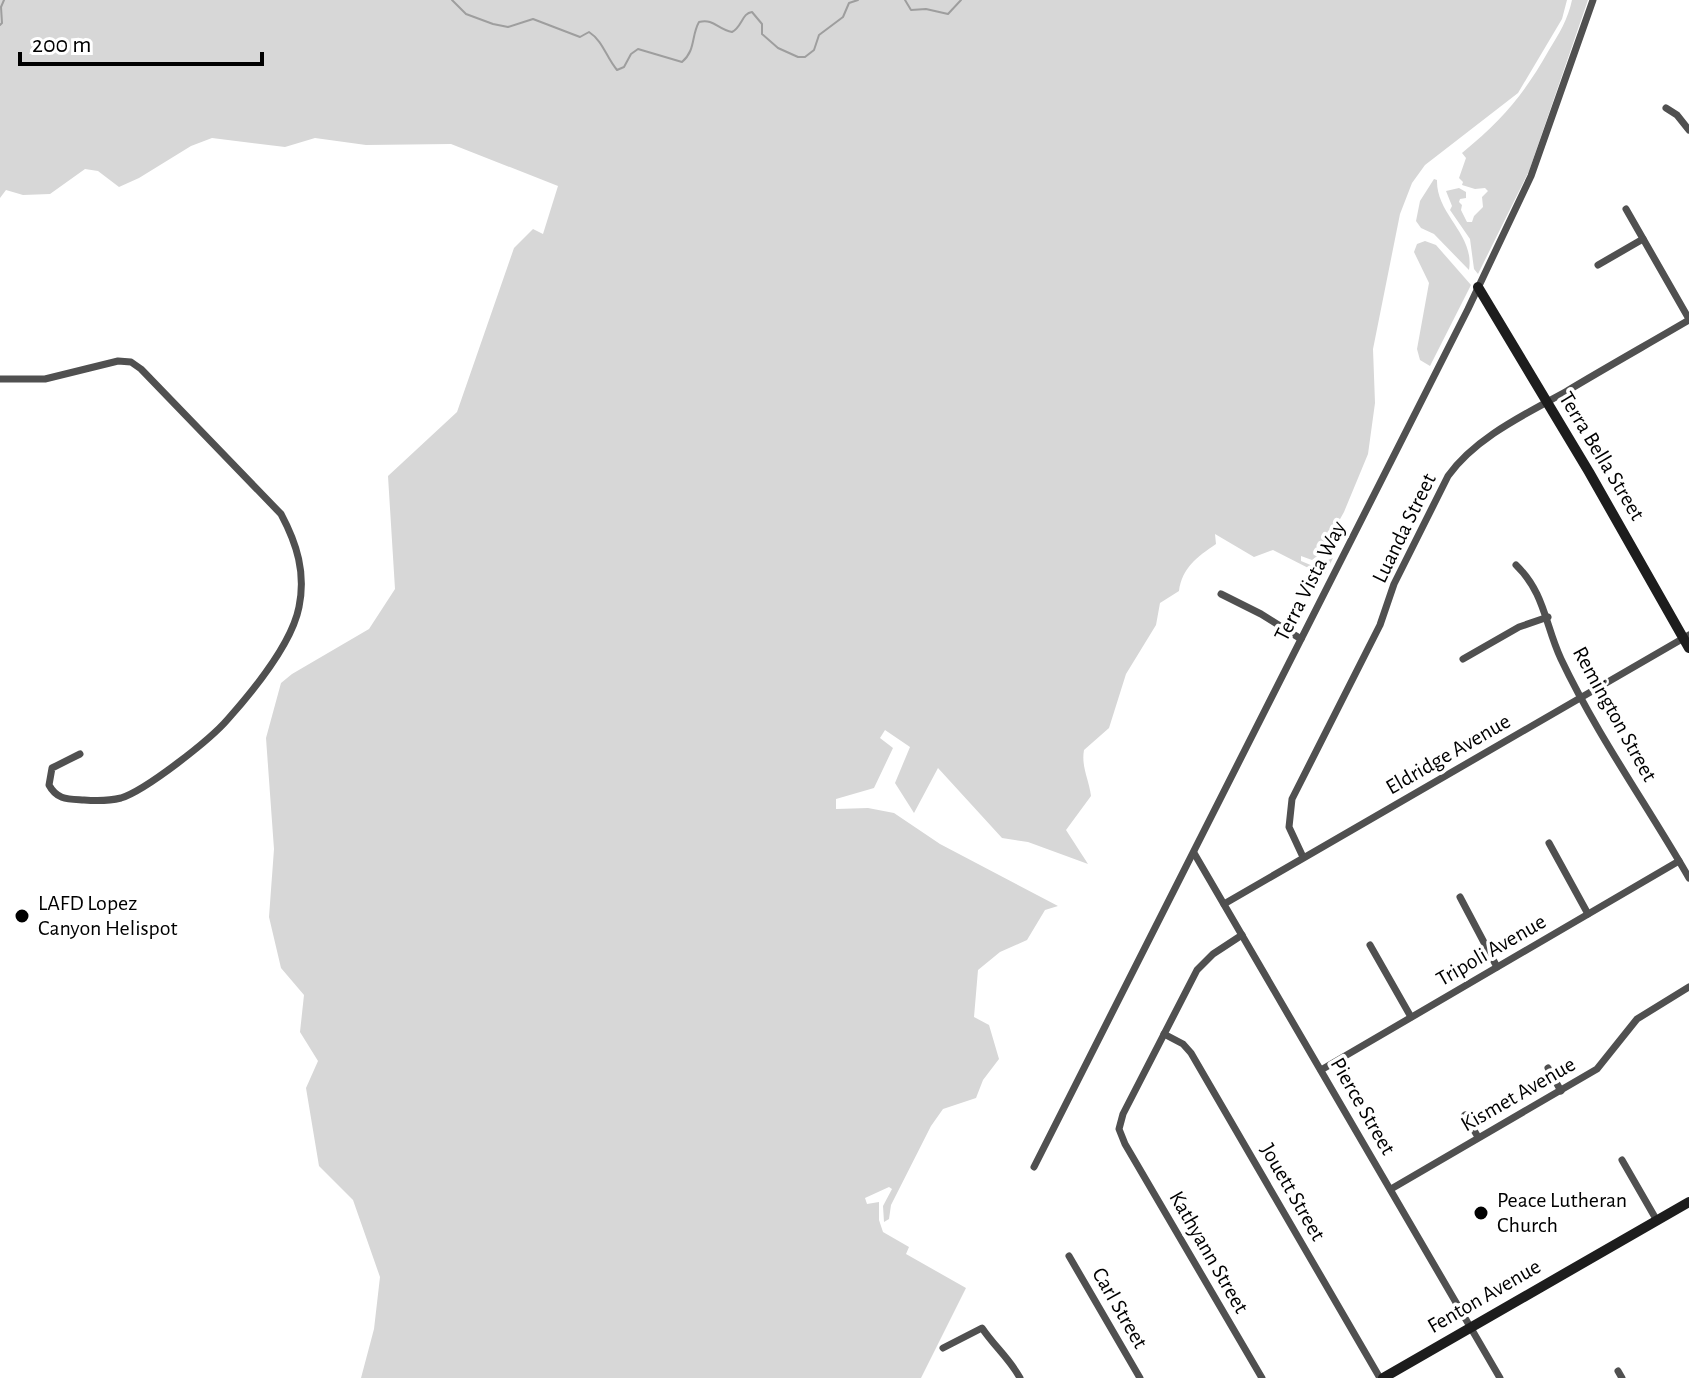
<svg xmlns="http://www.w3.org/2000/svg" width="1689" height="1378" font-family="'Alegreya Sans',sans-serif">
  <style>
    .green { fill: #d7d7d7 }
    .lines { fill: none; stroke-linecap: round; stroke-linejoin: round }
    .stream { stroke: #9e9e9e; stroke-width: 2 }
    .street { stroke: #505050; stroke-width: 7 }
    .secondary { stroke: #1d1d1d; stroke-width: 10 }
    .poi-dot { fill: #000; stroke: #fff; stroke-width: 3 }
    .labels { text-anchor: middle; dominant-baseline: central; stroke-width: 7; stroke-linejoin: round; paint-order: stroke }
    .street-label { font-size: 22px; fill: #000; stroke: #fff }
    .poi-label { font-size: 22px; fill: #000; stroke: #fff; text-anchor: start }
  </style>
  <rect width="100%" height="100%" fill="#fff"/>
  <g class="green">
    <path d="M0,0H1567L1562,19L1518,93L1425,165L1412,183L1400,214L1373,349L1375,403L1368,454L1344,512L1321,553L1312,560L1301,556V561L1313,566L1333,558L1324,576L1273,550L1254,557L1215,534L1216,544C1197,557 1182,568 1179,591L1160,603L1156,625L1126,674L1109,728L1084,750C1081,767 1089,779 1091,796L1066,830L1088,864L1028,842L1002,838L938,768L914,813L895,783L910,747L885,730L880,738L893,748L874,788L836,799V809L868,808L894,813L940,844L1058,906L1045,910L1027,940L1000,952L978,970L974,1017L989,1025L999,1059L983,1080L976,1098L943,1109L931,1126L891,1205L889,1219L884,1222L883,1206L892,1189L889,1187L865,1198L867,1204L879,1202V1220L883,1232L909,1247L906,1254L966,1288L921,1378H361L374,1329L380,1277L353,1200L319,1166L306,1088L318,1061L300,1032L304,995L281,968L269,917L274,849L266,738L281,683L292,674L369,629L395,589L388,476L457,412L514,248L533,229L543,234L558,186L451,144L366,145L315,138L285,147L212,138L191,146L139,178L119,187L98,171L85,169L50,194L23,195L6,190L0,198Z"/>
    <path d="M1572,0H1588L1529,171L1478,274L1474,269L1470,239L1450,210L1452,206L1446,191L1459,188L1466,192V198L1460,199L1459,202L1462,205L1461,210L1467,222H1472L1474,216L1483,207L1482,197L1488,191L1485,188L1475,189L1462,185L1463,182L1459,178L1466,158L1462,153C1502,120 1523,96 1549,50C1559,34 1568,19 1572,0Z"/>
    <path d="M1434,179L1437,180C1436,215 1475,234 1469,270L1434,234L1421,228L1416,221L1420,201Z"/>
    <polygon points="1425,241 1436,245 1471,285 1430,366 1420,360 1417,349 1429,283 1414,252 1417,244"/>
  </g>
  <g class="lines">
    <g class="stream">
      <path d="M452,0L466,14L493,24L508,27L533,19L580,37L589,32C603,41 606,57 617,70L624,67L631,54L638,49L682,62C696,50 691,36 699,22C714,18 718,30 732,32C742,27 742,13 752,12L762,24V34L778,48L798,57H805L814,50L819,35L843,17L849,3L858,0"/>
      <polyline points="905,0 911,10 926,9 948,14 961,0"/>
      <polyline points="0,25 2,23 1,7 4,0"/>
    </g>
    <g class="street">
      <polyline points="1666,108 1677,115 1689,130"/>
      <polyline points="1626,209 1689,319"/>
      <polyline points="1598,265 1643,239"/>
      <path d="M0,379H45L118,361L131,362L141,369L281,514C297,544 306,573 299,607C292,643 252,692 228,719C210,740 146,790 121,798C109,801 96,801 84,800C68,799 57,800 49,785L52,768L80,754"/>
      <path d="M1516,565C1545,593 1545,625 1561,659C1597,735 1647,805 1689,878"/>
      <polyline points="1221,594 1261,614 1301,639"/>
      <polyline points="1463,659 1519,627 1548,617"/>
      <polyline points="1549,843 1588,914"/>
      <polyline points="1194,853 1500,1378"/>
      <path d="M1303,857L1289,827L1292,799L1380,625L1394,584L1448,476C1476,437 1526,414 1567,391C1607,367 1648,344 1689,320"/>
      <polyline points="1460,897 1497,967"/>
      <polyline points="1224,904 1689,635"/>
      <polyline points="1242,935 1213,954 1197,970 1123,1114 1119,1129 1125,1144 1262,1378"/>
      <polyline points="1370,945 1411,1017"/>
      <polyline points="1164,1034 1183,1044 1191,1053 1380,1378"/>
      <polyline points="1548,1068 1561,1091"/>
      <polyline points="1321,1070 1679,861"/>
      <polyline points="1465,1115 1478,1137"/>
      <polyline points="1622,1160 1656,1219"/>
      <polyline points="1034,1167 1468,309 1531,176 1593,0"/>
      <polyline points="1391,1189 1597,1069 1637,1019 1689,987"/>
      <polyline points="1069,1256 1140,1378"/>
      <path d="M943,1348L982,1328C994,1346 1010,1359 1020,1378"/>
      <polyline points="1618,1371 1622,1378"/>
    </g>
    <g class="secondary">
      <polyline points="1478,287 1589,472 1689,648"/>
      <polyline points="1383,1378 1689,1202"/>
    </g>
  </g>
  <g class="poi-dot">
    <circle cx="22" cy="916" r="8"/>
    <circle cx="1481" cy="1213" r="8"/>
  </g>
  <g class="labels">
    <g class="street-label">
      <text transform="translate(1602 456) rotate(59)">Terra Bella Street</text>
      <text transform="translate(1404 528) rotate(-64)">Luanda Street</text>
      <text transform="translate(1310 581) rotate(-63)">Terra Vista Way</text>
      <text transform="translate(1615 714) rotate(61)">Remington Street</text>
      <text transform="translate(1448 754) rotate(-30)">Eldridge Avenue</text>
      <text transform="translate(1491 950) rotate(-30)">Tripoli Avenue</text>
      <text transform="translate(1518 1094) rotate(-30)">Kismet Avenue</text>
      <text transform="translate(1363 1106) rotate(60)">Pierce Street</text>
      <text transform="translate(1293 1192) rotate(60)">Jouett Street</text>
      <text transform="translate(1209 1252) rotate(60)">Kathyann Street</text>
      <text transform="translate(1484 1296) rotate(-30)">Fenton Avenue</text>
      <text transform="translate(1120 1308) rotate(60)">Carl Street</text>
    </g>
    <g class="poi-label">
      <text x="38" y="903">LAFD Lopez<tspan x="38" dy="25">Canyon Helispot</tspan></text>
      <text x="1497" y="1200">Peace Lutheran<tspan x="1497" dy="25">Church</tspan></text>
    </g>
  </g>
  <path d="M20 52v12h242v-12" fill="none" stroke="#000000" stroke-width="4"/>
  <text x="32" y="52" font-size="24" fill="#000000" stroke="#ffffff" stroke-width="6" paint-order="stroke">200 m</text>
</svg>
